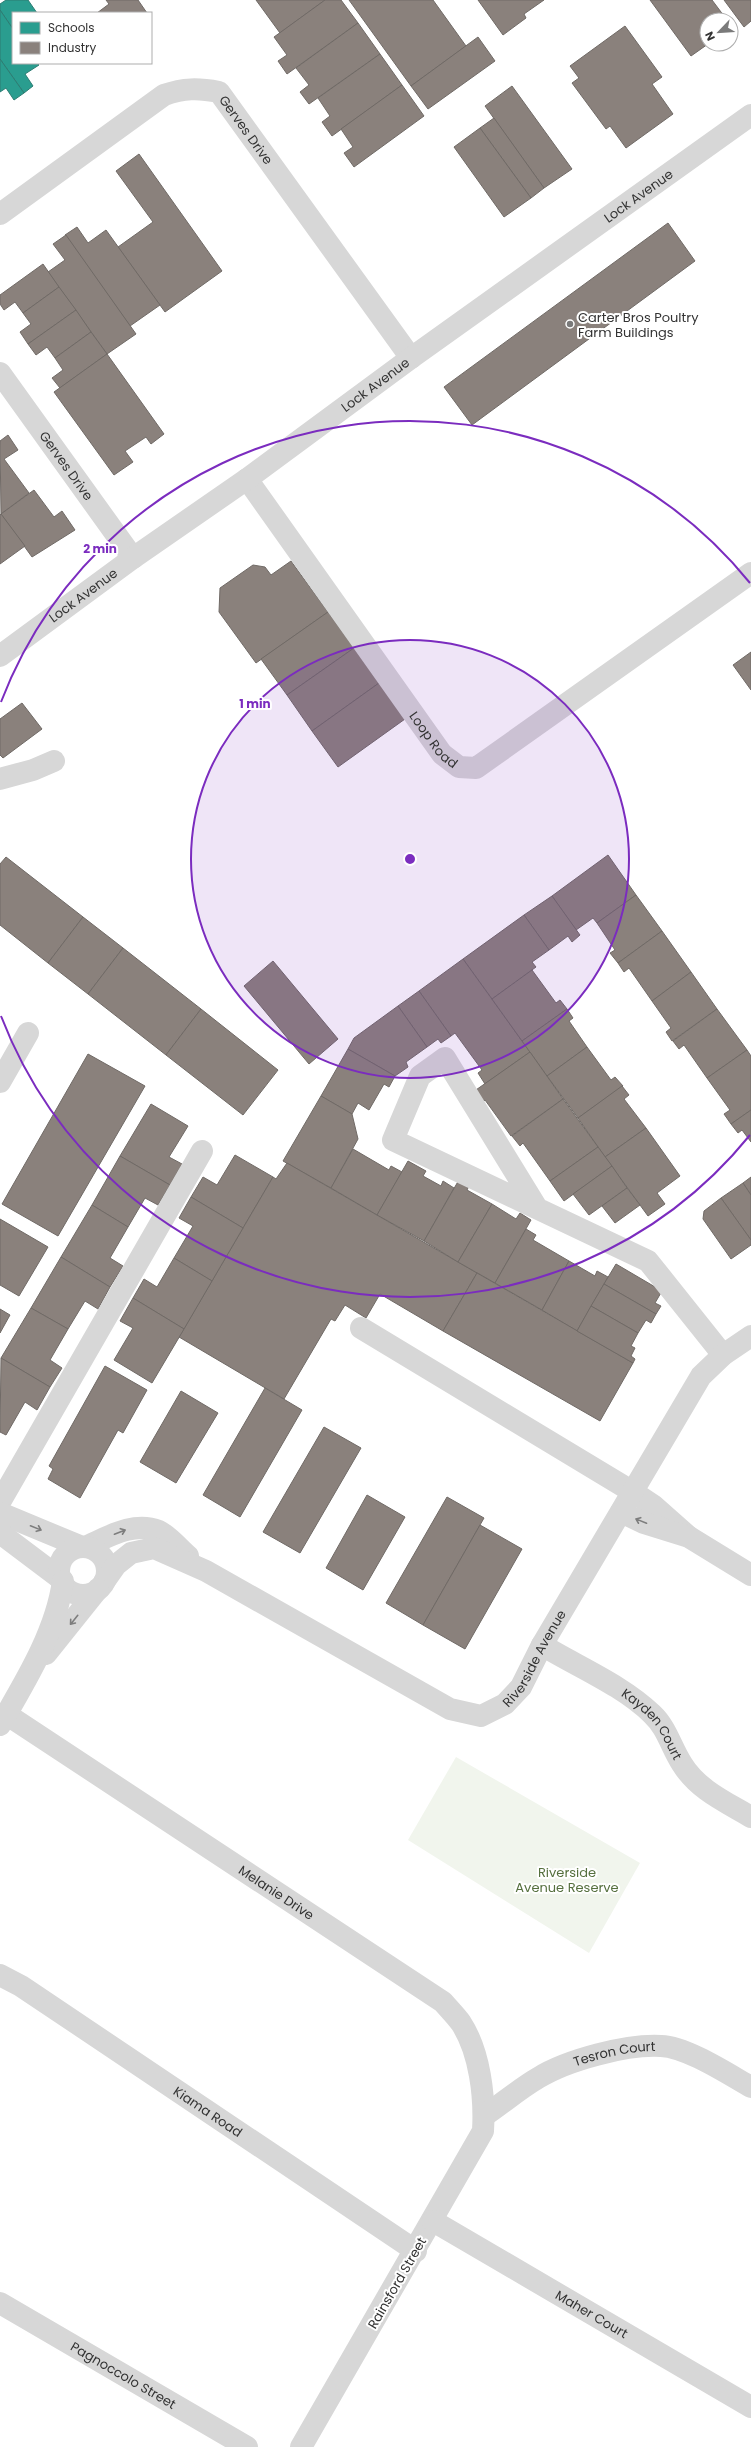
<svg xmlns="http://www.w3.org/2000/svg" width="751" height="2447" font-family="Poppins,sans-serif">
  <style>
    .green { fill: #f1f5ed }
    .schools { fill: #2a9d8f; stroke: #2d7d73 }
    .industry { fill: #8a817c; stroke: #706a66 }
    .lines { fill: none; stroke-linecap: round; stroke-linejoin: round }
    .minor { stroke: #d7d7d7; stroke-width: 22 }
    .oneway { stroke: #7d7d7d }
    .ring { fill: none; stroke: #7b2cbf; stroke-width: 2 }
    .poi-dot { fill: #7a7a7a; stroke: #fff; stroke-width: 1.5 }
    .labels { text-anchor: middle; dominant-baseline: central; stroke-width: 4; stroke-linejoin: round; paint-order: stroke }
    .street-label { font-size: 13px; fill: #333; stroke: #fff }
    .poi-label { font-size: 13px; fill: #333; stroke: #fff; text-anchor: start }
    .park-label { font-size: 13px; fill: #56703f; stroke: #fff }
    .centre { fill: #7b2cbf; stroke: #fff; stroke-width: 2 }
    .ring-label { font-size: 12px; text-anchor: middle; font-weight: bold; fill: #7b2cbf; stroke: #fff; stroke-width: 4; stroke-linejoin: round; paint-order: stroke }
  </style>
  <rect width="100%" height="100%" fill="#fff"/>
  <polygon class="green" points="456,1757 640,1863 589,1953 408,1840"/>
  <g class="schools">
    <polygon points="6,0 28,0 37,13 13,13 13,29 0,10 0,4"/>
    <polygon points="0,10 13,29 13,63 37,63 39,65 25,74 33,86 24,93 0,59"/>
    <polygon points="0,59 24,93 14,100 6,88 0,92"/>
  </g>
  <g class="industry">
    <polygon points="106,0 138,0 147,13 97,13 109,4"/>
    <polygon points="256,0 325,0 280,33"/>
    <polygon points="325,0 341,0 358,23 287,74 278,61 287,55 274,37"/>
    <polygon points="349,0 433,0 466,46 411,86"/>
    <polygon points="478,0 544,0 524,14 526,18 503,35"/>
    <polygon points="650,0 712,0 727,20 707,20 708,44 691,56"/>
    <polygon points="724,0 751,0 751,21 744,27"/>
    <polygon points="358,23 380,54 309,104 300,92 309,85 296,68"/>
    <polygon points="625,26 662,77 652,84 673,114 626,148 610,126 606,129 572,83 579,78 570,66"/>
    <polygon points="478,37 495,61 428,109 411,86"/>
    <polygon points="380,54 402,85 332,136 322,122 330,116 318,98"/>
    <polygon points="402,85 424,116 354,167 344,153 353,147 341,129"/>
    <polygon points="512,86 572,169 544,188 485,106"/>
    <polygon points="494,118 544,188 531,198 480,128"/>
    <polygon points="480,128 531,198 504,217 454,147"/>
    <polygon points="139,154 222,271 165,312 118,247 153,222 116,171"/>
    <polygon points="668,223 695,261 472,425 444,387"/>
    <polygon points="77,227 88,243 106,230 160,305 130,326 65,235"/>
    <polygon points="66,235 136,334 107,354 48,272 65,260 53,244"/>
    <polygon points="43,264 59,287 23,313 15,302 4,310 0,304 0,295"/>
    <polygon points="59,287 76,310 28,344 20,332 31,324 23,313"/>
    <polygon points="76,310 91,332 55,358 47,347 36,355 28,344"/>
    <polygon points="91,332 107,354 60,388 52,378 63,370 55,358"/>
    <polygon points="107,354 164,434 151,444 146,437 125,451 133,462 114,475 54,392"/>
    <polygon points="8,435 18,450 4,459 29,493 1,514 0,441"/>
    <polygon points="34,490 54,517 62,511 75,530 32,557 1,514"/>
    <polygon points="1,514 25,546 0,564 0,515"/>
    <polygon points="291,561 328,612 256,663 219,612 220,588 253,565 265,567 271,575"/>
    <polygon points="328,612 354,648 287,695 261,659"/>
    <polygon points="354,648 379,683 312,731 287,695"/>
    <polygon points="751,652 751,690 733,665"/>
    <polygon points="379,683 405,719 338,767 312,731"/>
    <polygon points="22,703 42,729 3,758 0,755 0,719"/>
    <polygon points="608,855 636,895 597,923 593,918 576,930 552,896"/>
    <polygon points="6,857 83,917 48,963 0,925 0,864"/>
    <polygon points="636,895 662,931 618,963 610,953 615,950 597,923"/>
    <polygon points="552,896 580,935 572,942 568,936 549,950 524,915"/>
    <polygon points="524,915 549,950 532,962 536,967 492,999 463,959"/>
    <polygon points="83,917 123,948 88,994 48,963"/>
    <polygon points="662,931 691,972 652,1001 629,968 624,972 618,963"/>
    <polygon points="123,948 201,1009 166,1055 88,994"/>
    <polygon points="463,959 530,1052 485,1084 478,1073 482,1070 455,1033 451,1036 419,991"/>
    <polygon points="273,961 338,1039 309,1064 244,986"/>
    <polygon points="532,970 556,1003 560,1000 567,1009 522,1041 492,999"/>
    <polygon points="691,972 717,1009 672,1041 666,1032 671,1028 652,1001"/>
    <polygon points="419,991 451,1036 441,1043 438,1039 427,1047 398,1006"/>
    <polygon points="398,1006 427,1047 406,1062 408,1067 395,1076 348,1049 354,1038"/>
    <polygon points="201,1009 278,1070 243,1115 166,1055"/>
    <polygon points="567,1009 573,1018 569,1021 587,1047 547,1076 522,1041"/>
    <polygon points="717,1009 747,1050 707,1078 684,1045 679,1049 673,1041"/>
    <polygon points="587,1047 611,1080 615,1077 623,1086 578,1118 547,1076"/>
    <polygon points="348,1049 395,1076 389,1087 384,1084 369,1110 358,1103 352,1114 321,1096"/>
    <polygon points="747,1050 751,1056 751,1110 731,1124 724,1114 730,1110 707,1078"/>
    <polygon points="530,1052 563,1099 511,1136 485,1100 481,1103 473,1092"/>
    <polygon points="88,1054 145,1086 58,1236 2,1204"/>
    <polygon points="622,1086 629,1095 624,1099 646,1128 605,1157 578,1118"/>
    <polygon points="321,1096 352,1114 358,1139 331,1188 283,1161"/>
    <polygon points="563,1099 598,1147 550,1181 523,1143 520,1146 512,1136"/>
    <polygon points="151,1104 188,1126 169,1157 182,1164 170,1185 120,1156"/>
    <polygon points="751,1110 751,1142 742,1130 738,1133 731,1124"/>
    <polygon points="646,1128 680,1176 657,1193 665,1204 648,1216 605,1157"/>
    <polygon points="598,1147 612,1166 564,1201 550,1181"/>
    <polygon points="353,1149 389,1170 391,1166 402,1172 377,1215 331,1188"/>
    <polygon points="235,1155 273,1177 243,1228 191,1197 203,1177 217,1185"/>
    <polygon points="120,1156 170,1185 158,1205 145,1198 128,1227 92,1205"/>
    <polygon points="408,1161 426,1171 423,1176 441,1186 443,1181 454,1188 424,1241 377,1215"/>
    <polygon points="287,1163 477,1273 443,1331 380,1294 366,1318 345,1305 335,1321 331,1319 284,1399 179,1337 273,1177 276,1179"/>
    <polygon points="612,1166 627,1188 589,1215 573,1194"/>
    <polygon points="751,1177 751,1195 743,1183"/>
    <polygon points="460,1178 470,1184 467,1190 492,1204 458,1262 424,1241"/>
    <polygon points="743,1183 751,1195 751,1240 721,1198"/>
    <polygon points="627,1188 640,1205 615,1223 602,1206"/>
    <polygon points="191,1197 243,1228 212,1281 174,1258 193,1226 179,1218"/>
    <polygon points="721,1198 751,1240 751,1245 731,1259 703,1219 704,1211"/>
    <polygon points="492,1204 516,1219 520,1213 531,1220 495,1283 458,1262"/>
    <polygon points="92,1205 128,1227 110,1258 123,1266 110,1287 61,1257"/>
    <polygon points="0,1219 48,1247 19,1296 0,1285"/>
    <polygon points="526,1229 536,1235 533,1240 569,1261 542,1310 495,1283"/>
    <polygon points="61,1257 110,1287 98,1309 85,1301 68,1329 31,1308"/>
    <polygon points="174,1258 212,1281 184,1329 133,1298 144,1279 157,1287"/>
    <polygon points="569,1261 595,1276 597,1271 608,1277 577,1331 542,1310"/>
    <polygon points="616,1264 662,1291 655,1303 661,1306 656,1314 604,1284"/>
    <polygon points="477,1273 633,1363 600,1421 443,1331"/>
    <polygon points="604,1284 656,1314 651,1323 646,1320 638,1333 591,1306"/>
    <polygon points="133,1298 184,1329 152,1383 114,1360 133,1328 120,1321"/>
    <polygon points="591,1306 638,1333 631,1346 635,1348 631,1356 635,1359 633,1363 577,1331"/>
    <polygon points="31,1308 68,1329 50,1360 62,1368 50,1387 1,1358"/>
    <polygon points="0,1309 10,1315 0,1333"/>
    <polygon points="1,1358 50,1387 37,1410 25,1402 6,1435 0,1432"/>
    <polygon points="105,1366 147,1390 123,1433 118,1430 80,1498 48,1479 53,1469 49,1466"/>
    <polygon points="265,1388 302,1410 240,1517 203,1495"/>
    <polygon points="181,1391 218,1413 176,1483 140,1462"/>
    <polygon points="324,1427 361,1448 300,1553 263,1532"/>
    <polygon points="367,1495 405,1517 363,1590 326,1568"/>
    <polygon points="447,1497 484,1518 423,1625 386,1603"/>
    <polygon points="480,1525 522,1549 465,1649 423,1625"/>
  </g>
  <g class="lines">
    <g class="minor">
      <path id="s1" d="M0,214L164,95C184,88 198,88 219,92L411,358"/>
      <path id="s2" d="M0,373L133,558"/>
      <path id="s3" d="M247,479L442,754L459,767L476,768L751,573"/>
      <path id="s4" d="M0,656L133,558L247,479L411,358L751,115"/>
      <polyline points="0,779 33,770 54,761"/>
      <polyline points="0,1082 28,1033"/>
      <polyline points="537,1208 445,1058 420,1076 393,1140 648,1261 723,1355"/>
      <polyline points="361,1328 633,1492 654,1506 689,1537"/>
      <polyline points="0,1502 202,1151"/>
      <polyline points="621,1512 644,1523 689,1537 751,1575"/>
      <polyline points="0,1513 82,1547"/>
      <polyline points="0,1533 61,1579"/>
      <path d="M85,1547C108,1537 133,1521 159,1531C169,1536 179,1548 188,1556"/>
      <circle cx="83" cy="1571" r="24"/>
      <path id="s5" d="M104,1582L116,1565L131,1553L154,1548L206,1571L450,1709L481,1716L505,1704L521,1687L542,1645L701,1376L723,1355L751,1336"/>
      <path id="s6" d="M542,1645C578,1667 622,1685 652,1714C667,1728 671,1747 682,1764C698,1790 726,1802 751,1817"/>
      <polyline points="46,1654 98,1589"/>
      <path id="s7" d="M6,1714L443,2002C449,2009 456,2016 461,2023C480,2052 485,2097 483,2131L301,2447"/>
      <path d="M0,1725C25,1682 56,1632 63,1581"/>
      <path id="s8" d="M0,1975L21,1986L416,2251"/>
      <path id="s9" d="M484,2116C502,2104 519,2089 538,2078C567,2060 627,2044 661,2046C687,2047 728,2074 751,2087"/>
      <path id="s10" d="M433,2221L751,2407"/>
      <path id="s11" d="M0,2303L247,2447"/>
    </g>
  </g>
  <defs><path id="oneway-shaft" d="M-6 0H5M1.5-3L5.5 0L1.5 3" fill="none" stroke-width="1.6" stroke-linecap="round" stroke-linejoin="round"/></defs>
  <g class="oneway">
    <use href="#oneway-shaft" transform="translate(641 1521) rotate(-158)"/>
    <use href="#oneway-shaft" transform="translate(36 1528) rotate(22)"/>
    <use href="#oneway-shaft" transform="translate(120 1532) rotate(-21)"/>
    <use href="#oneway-shaft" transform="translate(74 1620) rotate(129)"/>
  </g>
  <circle cx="410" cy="859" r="219" fill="#7b2cbf" fill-opacity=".12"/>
  <g class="ring">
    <circle cx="410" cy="859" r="219"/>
    <path d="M750 1135A438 438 0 0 1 1 1016M1 702A438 438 0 0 1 750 583"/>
  </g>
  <circle class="poi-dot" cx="570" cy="324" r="4"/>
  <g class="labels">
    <g class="street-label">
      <text stroke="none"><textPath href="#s1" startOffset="305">Gerves Drive</textPath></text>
      <text stroke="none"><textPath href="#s4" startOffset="787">Lock Avenue</textPath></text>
      <text stroke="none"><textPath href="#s4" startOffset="463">Lock Avenue</textPath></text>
      <text stroke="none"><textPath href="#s2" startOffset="114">Gerves Drive</textPath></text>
      <text stroke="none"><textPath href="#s4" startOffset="103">Lock Avenue</textPath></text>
      <text stroke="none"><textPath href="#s3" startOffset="321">Loop Road</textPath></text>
      <text stroke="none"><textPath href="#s5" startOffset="514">Riverside Avenue</textPath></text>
      <text stroke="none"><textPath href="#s6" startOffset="138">Kayden Court</textPath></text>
      <text stroke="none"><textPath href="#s7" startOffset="324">Melanie Drive</textPath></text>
      <text stroke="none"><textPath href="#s9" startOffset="147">Tesron Court</textPath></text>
      <text stroke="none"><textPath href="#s8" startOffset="249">Kiama Road</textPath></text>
      <text transform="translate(397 2283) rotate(-60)">Rainsford Street</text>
      <text stroke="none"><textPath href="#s10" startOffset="184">Maher Court</textPath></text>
      <text stroke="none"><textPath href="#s11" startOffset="143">Pagnoccolo Street</textPath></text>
    </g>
    <g class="poi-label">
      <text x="578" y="317">Carter Bros Poultry<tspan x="578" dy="15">Farm Buildings</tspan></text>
    </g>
    <g class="park-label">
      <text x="567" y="1872">Riverside<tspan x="567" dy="15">Avenue Reserve</tspan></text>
    </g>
  </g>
  <circle cx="410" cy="859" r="6" class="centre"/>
  <g class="ring-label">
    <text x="100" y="553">2 min</text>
    <text x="255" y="708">1 min</text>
  </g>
  <rect x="12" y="12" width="140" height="52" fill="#ffffff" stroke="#adadad"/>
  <rect x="20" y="22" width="20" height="12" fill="#2a9d8f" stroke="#adadad"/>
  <text x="48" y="32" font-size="12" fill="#333333">Schools</text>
  <rect x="20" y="42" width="20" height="12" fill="#8a817c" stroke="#adadad"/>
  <text x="48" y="52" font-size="12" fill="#333333">Industry</text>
  <g transform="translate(719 32) rotate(245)"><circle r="19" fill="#ffffff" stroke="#adadad"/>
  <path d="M0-3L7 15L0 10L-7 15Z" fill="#7a7a7a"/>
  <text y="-6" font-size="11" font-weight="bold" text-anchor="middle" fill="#333333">N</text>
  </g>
</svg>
